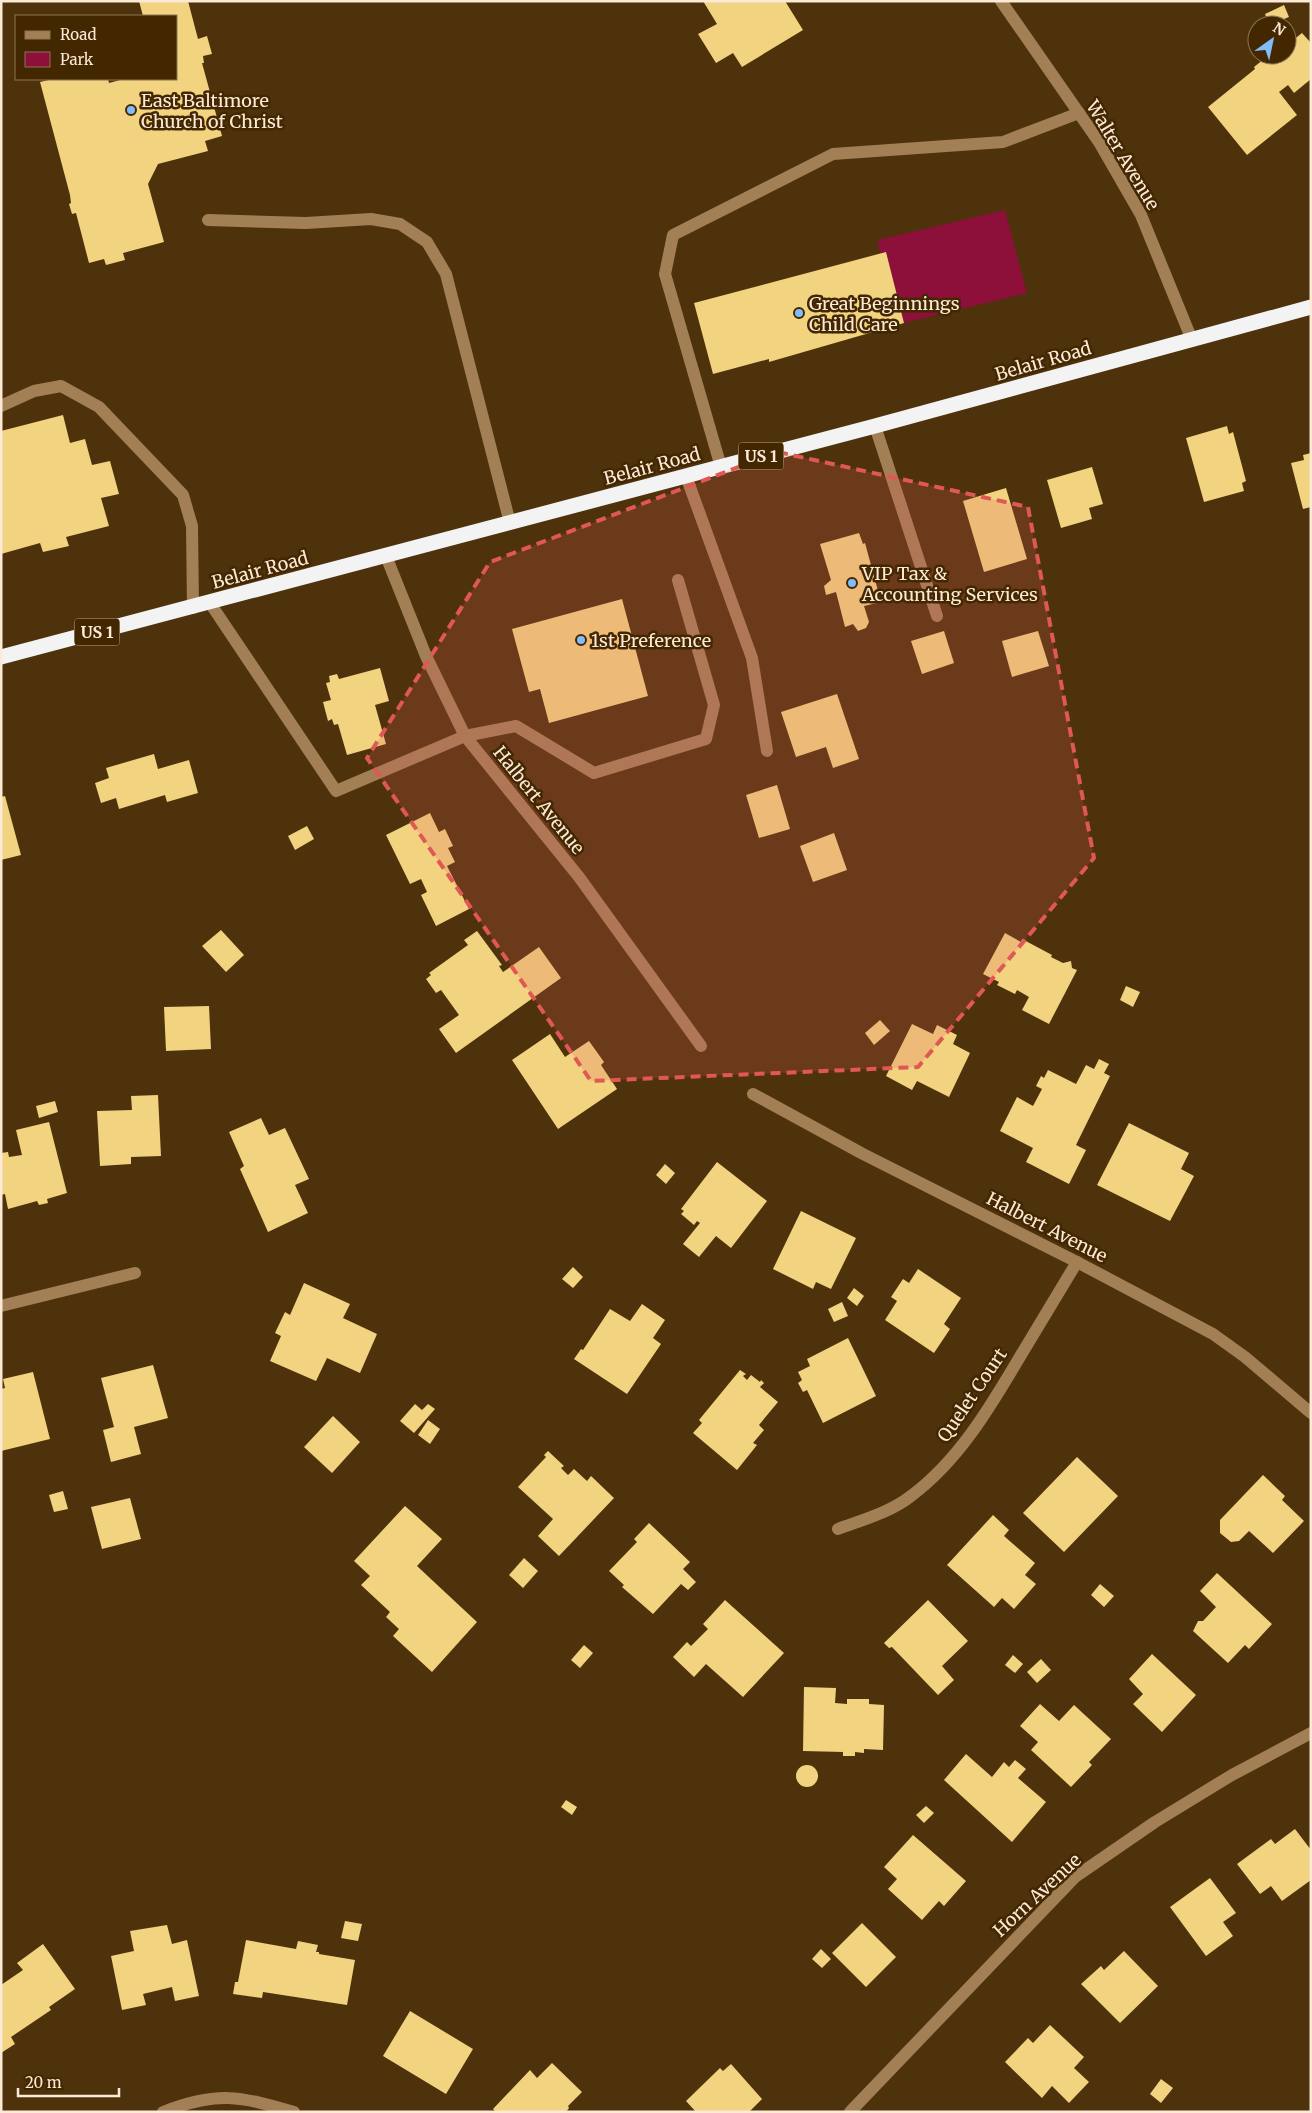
<svg xmlns="http://www.w3.org/2000/svg" width="1312" height="2113" font-family="Merriweather,serif">
  <style>
    .green { fill: #8c1039 }
    .building { fill: #f2d380 }
    .lines { fill: none; stroke-linecap: round; stroke-linejoin: round }
    .minor { stroke: #a37f56; stroke-width: 12 }
    .highway { stroke: #f3f3f3; stroke-width: 15 }
    .marked { fill: #e05854; fill-opacity: 0.2; stroke: #e05854; stroke-width: 4; stroke-dasharray: 10 6; stroke-linejoin: round }
    .poi-dot { fill: #80bdfa; stroke: #432700; stroke-width: 2 }
    .labels { text-anchor: middle; dominant-baseline: central; stroke-width: 5; stroke-linejoin: round; paint-order: stroke }
    .shield { fill: #432700; stroke: #c4af96; stroke-width: 1 }
    .shield-label { font-size: 16px; font-weight: bold; fill: #fce9d6 }
    .poi-label { font-size: 18px; fill: #fce9d6; stroke: #432700; text-anchor: start }
    .street-label { font-size: 18px; fill: #fce9d6; stroke: #432700 }
  </style>
  <rect width="100%" height="100%" fill="#4e320c"/>
  <polygon class="green" points="1005,210 1027,293 904,323 886,252 880,253 878,240"/>
  <g class="building">
    <polygon points="139,1 188,1 198,39 207,36 212,54 203,56 204,63 202,63 222,136 205,141 208,151 158,164 148,184 164,242 123,253 125,260 106,265 104,259 89,263 76,213 72,214 69,204 71,203 70,195 40,82 53,79 108,79 109,83 124,79 176,79 176,16 143,16"/>
    <polygon points="703,1 785,1 803,30 742,67 733,53 716,63 698,34 717,24"/>
    <polygon points="1284,5 1289,17 1269,25 1265,14"/>
    <polygon points="1302,33 1311,43 1311,79 1294,93 1288,85 1279,92 1297,115 1247,155 1208,107 1255,69 1254,67 1269,55 1271,58 1275,55 1287,55 1287,45"/>
    <polygon points="886,252 904,323 769,362 769,359 713,374 694,303"/>
    <polygon points="63,415 70,443 85,439 92,465 110,461 119,494 101,498 109,526 66,537 69,546 43,552 40,543 1,554 1,431"/>
    <polygon points="1227,426 1229,434 1233,432 1246,481 1242,483 1244,491 1204,502 1186,438"/>
    <polygon points="1311,453 1311,507 1303,509 1291,463 1304,460 1303,455"/>
    <polygon points="1092,467 1103,504 1089,508 1092,519 1061,528 1047,480"/>
    <polygon points="1006,488 1027,559 984,572 963,501"/>
    <polygon points="859,533 863,544 865,543 881,602 864,606 869,622 866,628 858,631 853,624 845,627 836,592 826,595 824,586 831,580 820,544"/>
    <polygon points="622,599 648,696 549,723 540,689 529,692 512,629"/>
    <polygon points="944,631 954,663 922,674 911,641"/>
    <polygon points="1038,631 1049,666 1012,677 1002,641"/>
    <polygon points="380,668 389,701 375,705 386,744 347,755 338,724 334,725 332,719 328,721 323,702 331,700 326,683 330,682 329,676 337,674 339,679"/>
    <polygon points="837,694 859,759 833,768 826,747 796,757 781,712"/>
    <polygon points="154,754 158,769 189,760 198,793 167,802 165,795 119,809 116,798 101,803 95,783 109,778 106,768"/>
    <polygon points="777,785 790,829 759,838 746,795"/>
    <polygon points="5,796 21,855 1,860 1,797"/>
    <polygon points="430,813 439,832 445,829 453,846 448,848 455,862 447,866 469,909 436,926 421,895 427,892 421,879 410,884 386,835"/>
    <polygon points="307,826 314,839 295,850 288,836"/>
    <polygon points="834,833 847,870 813,882 800,846"/>
    <polygon points="221,930 244,955 226,972 202,946"/>
    <polygon points="477,931 502,965 499,966 503,972 539,947 561,978 456,1053 439,1029 459,1015 441,990 436,993 426,979 431,975 429,973 468,945 464,940"/>
    <polygon points="1005,933 1021,942 1022,939 1052,955 1051,957 1063,963 1071,961 1072,968 1077,970 1049,1024 1022,1010 1029,997 1017,990 1015,994 997,985 999,982 983,974"/>
    <polygon points="1126,986 1140,992 1133,1007 1120,1000"/>
    <polygon points="209,1006 211,1049 166,1051 164,1007"/>
    <polygon points="880,1020 890,1031 874,1045 865,1033"/>
    <polygon points="912,1024 933,1034 937,1025 957,1035 953,1044 970,1053 949,1097 917,1081 912,1090 886,1076"/>
    <polygon points="550,1034 565,1057 589,1041 604,1062 601,1065 617,1089 558,1129 512,1060"/>
    <polygon points="1099,1059 1109,1064 1104,1073 1110,1076 1076,1145 1086,1150 1069,1184 1026,1162 1033,1148 1000,1131 1017,1097 1033,1106 1042,1089 1036,1086 1041,1076 1044,1078 1048,1070 1076,1084 1086,1065 1094,1069"/>
    <polygon points="158,1095 161,1156 131,1157 131,1164 100,1166 97,1111 132,1110 131,1096"/>
    <polygon points="55,1101 58,1112 39,1118 36,1106"/>
    <polygon points="261,1118 269,1135 285,1128 309,1179 295,1185 308,1213 268,1232 240,1169 244,1166 229,1132"/>
    <polygon points="49,1122 67,1193 47,1199 48,1203 39,1205 37,1201 8,1209 5,1194 1,1195 1,1153 8,1152 9,1157 22,1155 16,1130"/>
    <polygon points="1129,1123 1189,1153 1181,1169 1194,1176 1170,1221 1097,1185"/>
    <polygon points="717,1162 767,1201 731,1248 716,1236 699,1257 683,1244 700,1223 697,1221 694,1225 681,1214 684,1211 681,1209"/>
    <polygon points="665,1164 675,1173 666,1184 656,1175"/>
    <polygon points="801,1211 856,1238 831,1289 816,1282 813,1289 773,1269"/>
    <polygon points="573,1267 583,1277 573,1288 562,1279"/>
    <polygon points="918,1269 961,1298 944,1324 950,1329 934,1353 885,1320 897,1301 891,1297 903,1279 909,1283"/>
    <polygon points="304,1283 350,1304 343,1318 377,1334 360,1373 327,1358 316,1381 270,1361 281,1336 275,1333 285,1312 290,1315"/>
    <polygon points="854,1288 864,1296 857,1306 847,1298"/>
    <polygon points="842,1302 848,1316 834,1322 828,1309"/>
    <polygon points="642,1304 665,1320 653,1338 661,1344 627,1394 574,1359 581,1349 583,1350 610,1309 630,1321"/>
    <polygon points="848,1338 876,1396 823,1423 807,1390 803,1392 798,1383 802,1380 798,1372 810,1366 807,1359"/>
    <polygon points="153,1365 168,1418 134,1427 141,1454 111,1462 103,1430 114,1427 101,1378"/>
    <polygon points="740,1370 746,1374 743,1376 747,1380 751,1375 760,1382 761,1380 764,1383 760,1387 778,1402 759,1425 764,1430 753,1443 757,1445 737,1470 693,1433 702,1423 699,1420"/>
    <polygon points="33,1372 50,1439 1,1451 1,1389 5,1388 3,1379"/>
    <polygon points="415,1404 422,1410 428,1404 435,1409 414,1433 400,1421"/>
    <polygon points="333,1416 360,1442 332,1473 304,1447"/>
    <polygon points="428,1420 440,1429 430,1444 418,1435"/>
    <polygon points="548,1451 564,1466 561,1468 568,1475 574,1469 587,1481 591,1476 614,1498 559,1556 538,1536 553,1519 518,1487 546,1457 544,1455"/>
    <polygon points="1077,1457 1118,1496 1064,1552 1023,1513"/>
    <polygon points="1263,1475 1285,1496 1282,1500 1304,1521 1273,1553 1249,1531 1239,1541 1231,1542 1220,1533 1220,1520"/>
    <polygon points="63,1491 68,1509 54,1512 49,1495"/>
    <polygon points="130,1498 141,1539 102,1549 91,1507"/>
    <polygon points="405,1506 442,1539 417,1566 477,1622 432,1672 393,1636 399,1629 386,1617 390,1612 361,1585 370,1576 354,1561"/>
    <polygon points="993,1515 1009,1530 1004,1536 1035,1563 1025,1575 1036,1584 1014,1609 1002,1598 994,1607 947,1565"/>
    <polygon points="649,1523 690,1562 683,1569 696,1582 688,1590 681,1584 653,1614 622,1587 624,1585 609,1571 637,1542 634,1539"/>
    <polygon points="524,1558 538,1571 523,1588 509,1575"/>
    <polygon points="1217,1573 1272,1624 1249,1649 1245,1645 1228,1663 1193,1631 1198,1621 1203,1621 1216,1607 1200,1591"/>
    <polygon points="1100,1584 1114,1596 1104,1607 1091,1595"/>
    <polygon points="725,1600 784,1653 743,1697 706,1664 694,1677 673,1657 687,1642 691,1646 708,1629 703,1624"/>
    <polygon points="928,1600 968,1641 942,1666 954,1680 938,1695 892,1647 889,1648 884,1643"/>
    <polygon points="584,1645 593,1653 580,1668 571,1660"/>
    <polygon points="1152,1654 1196,1695 1162,1732 1133,1704 1143,1694 1129,1679"/>
    <polygon points="1013,1655 1023,1664 1015,1673 1005,1665"/>
    <polygon points="1041,1659 1051,1670 1037,1683 1027,1672"/>
    <polygon points="804,1687 836,1688 835,1703 847,1704 847,1699 869,1699 869,1704 884,1705 883,1750 864,1749 864,1753 855,1752 855,1756 843,1756 843,1752 803,1751"/>
    <polygon points="1040,1704 1059,1721 1074,1705 1111,1739 1089,1762 1092,1765 1071,1787 1031,1750 1038,1742 1020,1726"/>
    <polygon points="966,1754 992,1777 1004,1762 1009,1767 1015,1760 1026,1769 1018,1778 1046,1802 1012,1842 944,1780"/>
    <circle cx="807" cy="1776" r="11"/>
    <polygon points="566,1800 577,1807 572,1815 561,1807"/>
    <polygon points="926,1806 934,1813 924,1823 916,1815"/>
    <polygon points="1295,1829 1311,1850 1311,1880 1282,1901 1271,1886 1260,1894 1237,1864 1271,1839 1275,1844"/>
    <polygon points="913,1835 966,1881 944,1906 939,1901 922,1920 888,1889 897,1879 884,1867"/>
    <polygon points="1210,1878 1236,1913 1223,1922 1233,1936 1206,1956 1170,1907"/>
    <polygon points="345,1921 362,1924 358,1941 341,1938"/>
    <polygon points="862,1923 896,1957 866,1987 832,1953"/>
    <polygon points="167,1925 172,1944 187,1940 199,1996 175,2001 172,1987 143,1994 146,2005 122,2010 111,1956 134,1951 130,1931"/>
    <polygon points="246,1940 296,1949 298,1941 318,1945 316,1952 319,1952 319,1954 355,1960 347,2005 263,1992 262,1998 233,1994 235,1982 238,1982"/>
    <polygon points="43,1944 75,1989 49,2007 51,2010 11,2037 15,2044 1,2053 1,1985 23,1970 17,1963"/>
    <polygon points="821,1949 831,1959 822,1968 812,1959"/>
    <polygon points="1124,1951 1158,1986 1120,2023 1081,1984 1101,1966 1104,1970"/>
    <polygon points="410,2011 473,2049 446,2094 383,2056"/>
    <polygon points="1050,2025 1084,2057 1074,2068 1089,2082 1069,2103 1052,2086 1042,2098 1005,2062 1028,2038 1033,2043"/>
    <polygon points="552,2063 582,2092 568,2106 569,2108 566,2112 496,2112 493,2109 530,2070 537,2078"/>
    <polygon points="731,2064 762,2099 749,2112 696,2112 686,2101 720,2068 723,2071"/>
    <polygon points="1161,2079 1173,2088 1161,2103 1150,2094"/>
  </g>
  <g class="lines">
    <g class="minor">
      <polyline points="1001,1 1099,142 1141,215 1192,340"/>
      <polyline points="208,220 306,223 371,219 400,224 427,242 446,274 510,523"/>
      <polyline points="1,406 34,391 61,386 99,407 183,495 192,526 193,608"/>
      <polyline points="875,426 937,616"/>
      <polyline points="721,467 665,274 673,235 833,154 1003,142 1079,113"/>
      <polyline points="686,476 752,658 767,751"/>
      <polyline points="386,556 426,656 465,736 579,877 701,1046"/>
      <polyline points="210,603 336,791 465,736 516,726 594,773 706,739 714,705 678,580"/>
      <polyline points="753,1094 863,1154 1077,1262 1213,1334 1245,1357 1311,1413"/>
      <polyline points="1,1306 135,1273"/>
      <path d="M838,1529C862,1520 891,1512 911,1496C958,1461 989,1409 1018,1360C1038,1327 1058,1294 1077,1262"/>
      <path d="M163,2112C217,2091 240,2096 294,2112"/>
      <polyline points="850,2112 1075,1877 1155,1822 1232,1775 1311,1733"/>
    </g>
    <polyline class="highway" points="1,657 875,426 1311,307"/>
  </g>
  <path class="marked" d="M778,452L1028,507L1094,858L918,1067L591,1081L367,758L490,562Z"/>
  <g class="poi-dot">
    <circle cx="131" cy="110" r="5"/>
    <circle cx="799" cy="313" r="5"/>
    <circle cx="852" cy="583" r="5"/>
    <circle cx="581" cy="640" r="5"/>
  </g>
  <g class="labels">
    <g class="shield">
      <rect x="738.5" y="442.5" width="45" height="27" rx="4"/>
      <rect x="74.5" y="618.5" width="45" height="27" rx="4"/>
    </g>
    <g class="shield-label">
      <text x="761" y="456">US 1</text>
      <text x="97" y="632">US 1</text>
    </g>
    <g class="poi-label">
      <text x="141" y="100">East Baltimore<tspan x="141" dy="21">Church of Christ</tspan></text>
      <text x="809" y="303">Great Beginnings<tspan x="809" dy="21">Child Care</tspan></text>
      <text x="862" y="573">VIP Tax &amp;<tspan x="862" dy="21">Accounting Services</tspan></text>
      <text x="591" y="640">1st Preference</text>
    </g>
    <g class="street-label">
      <text transform="translate(1123 155) rotate(59)">Walter Avenue</text>
      <text transform="translate(1043 361) rotate(-16)">Belair Road</text>
      <text transform="translate(652 466) rotate(-15)">Belair Road</text>
      <text transform="translate(260 570) rotate(-15)">Belair Road</text>
      <text transform="translate(539 800) rotate(51)">Halbert Avenue</text>
      <text transform="translate(1047 1227) rotate(27)">Halbert Avenue</text>
      <text transform="translate(972 1395) rotate(-56)">Quelet Court</text>
      <text transform="translate(1037 1895) rotate(-43)">Horn Avenue</text>
    </g>
  </g>
  <rect width="1312" height="2113" fill="none" stroke="#fce9d6" stroke-width="5"/>
  <rect x="15" y="15" width="162" height="65" fill="#432700" stroke="#8d7556"/>
  <rect x="25" y="31" width="25" height="8" fill="#a37f56" stroke="#8d7556"/>
  <text x="60" y="40" font-size="15" fill="#fce9d6">Road</text>
  <rect x="25" y="52" width="25" height="15" fill="#8c1039" stroke="#8d7556"/>
  <text x="60" y="65" font-size="15" fill="#fce9d6">Park</text>
  <g transform="translate(1272 40) rotate(33)"><circle r="24" fill="#432700" stroke="#8d7556"/>
  <path d="M0-4L9 19L0 12L-9 19Z" fill="#80bdfa"/>
  <text y="-8" font-size="14" font-weight="bold" text-anchor="middle" fill="#fce9d6">N</text>
  </g>
  <path d="M18 2088v8h101v-8" fill="none" stroke="#fce9d6" stroke-width="2.5"/>
  <text x="25" y="2088" font-size="15" fill="#fce9d6" stroke="#432700" stroke-width="4" paint-order="stroke">20 m</text>
</svg>
